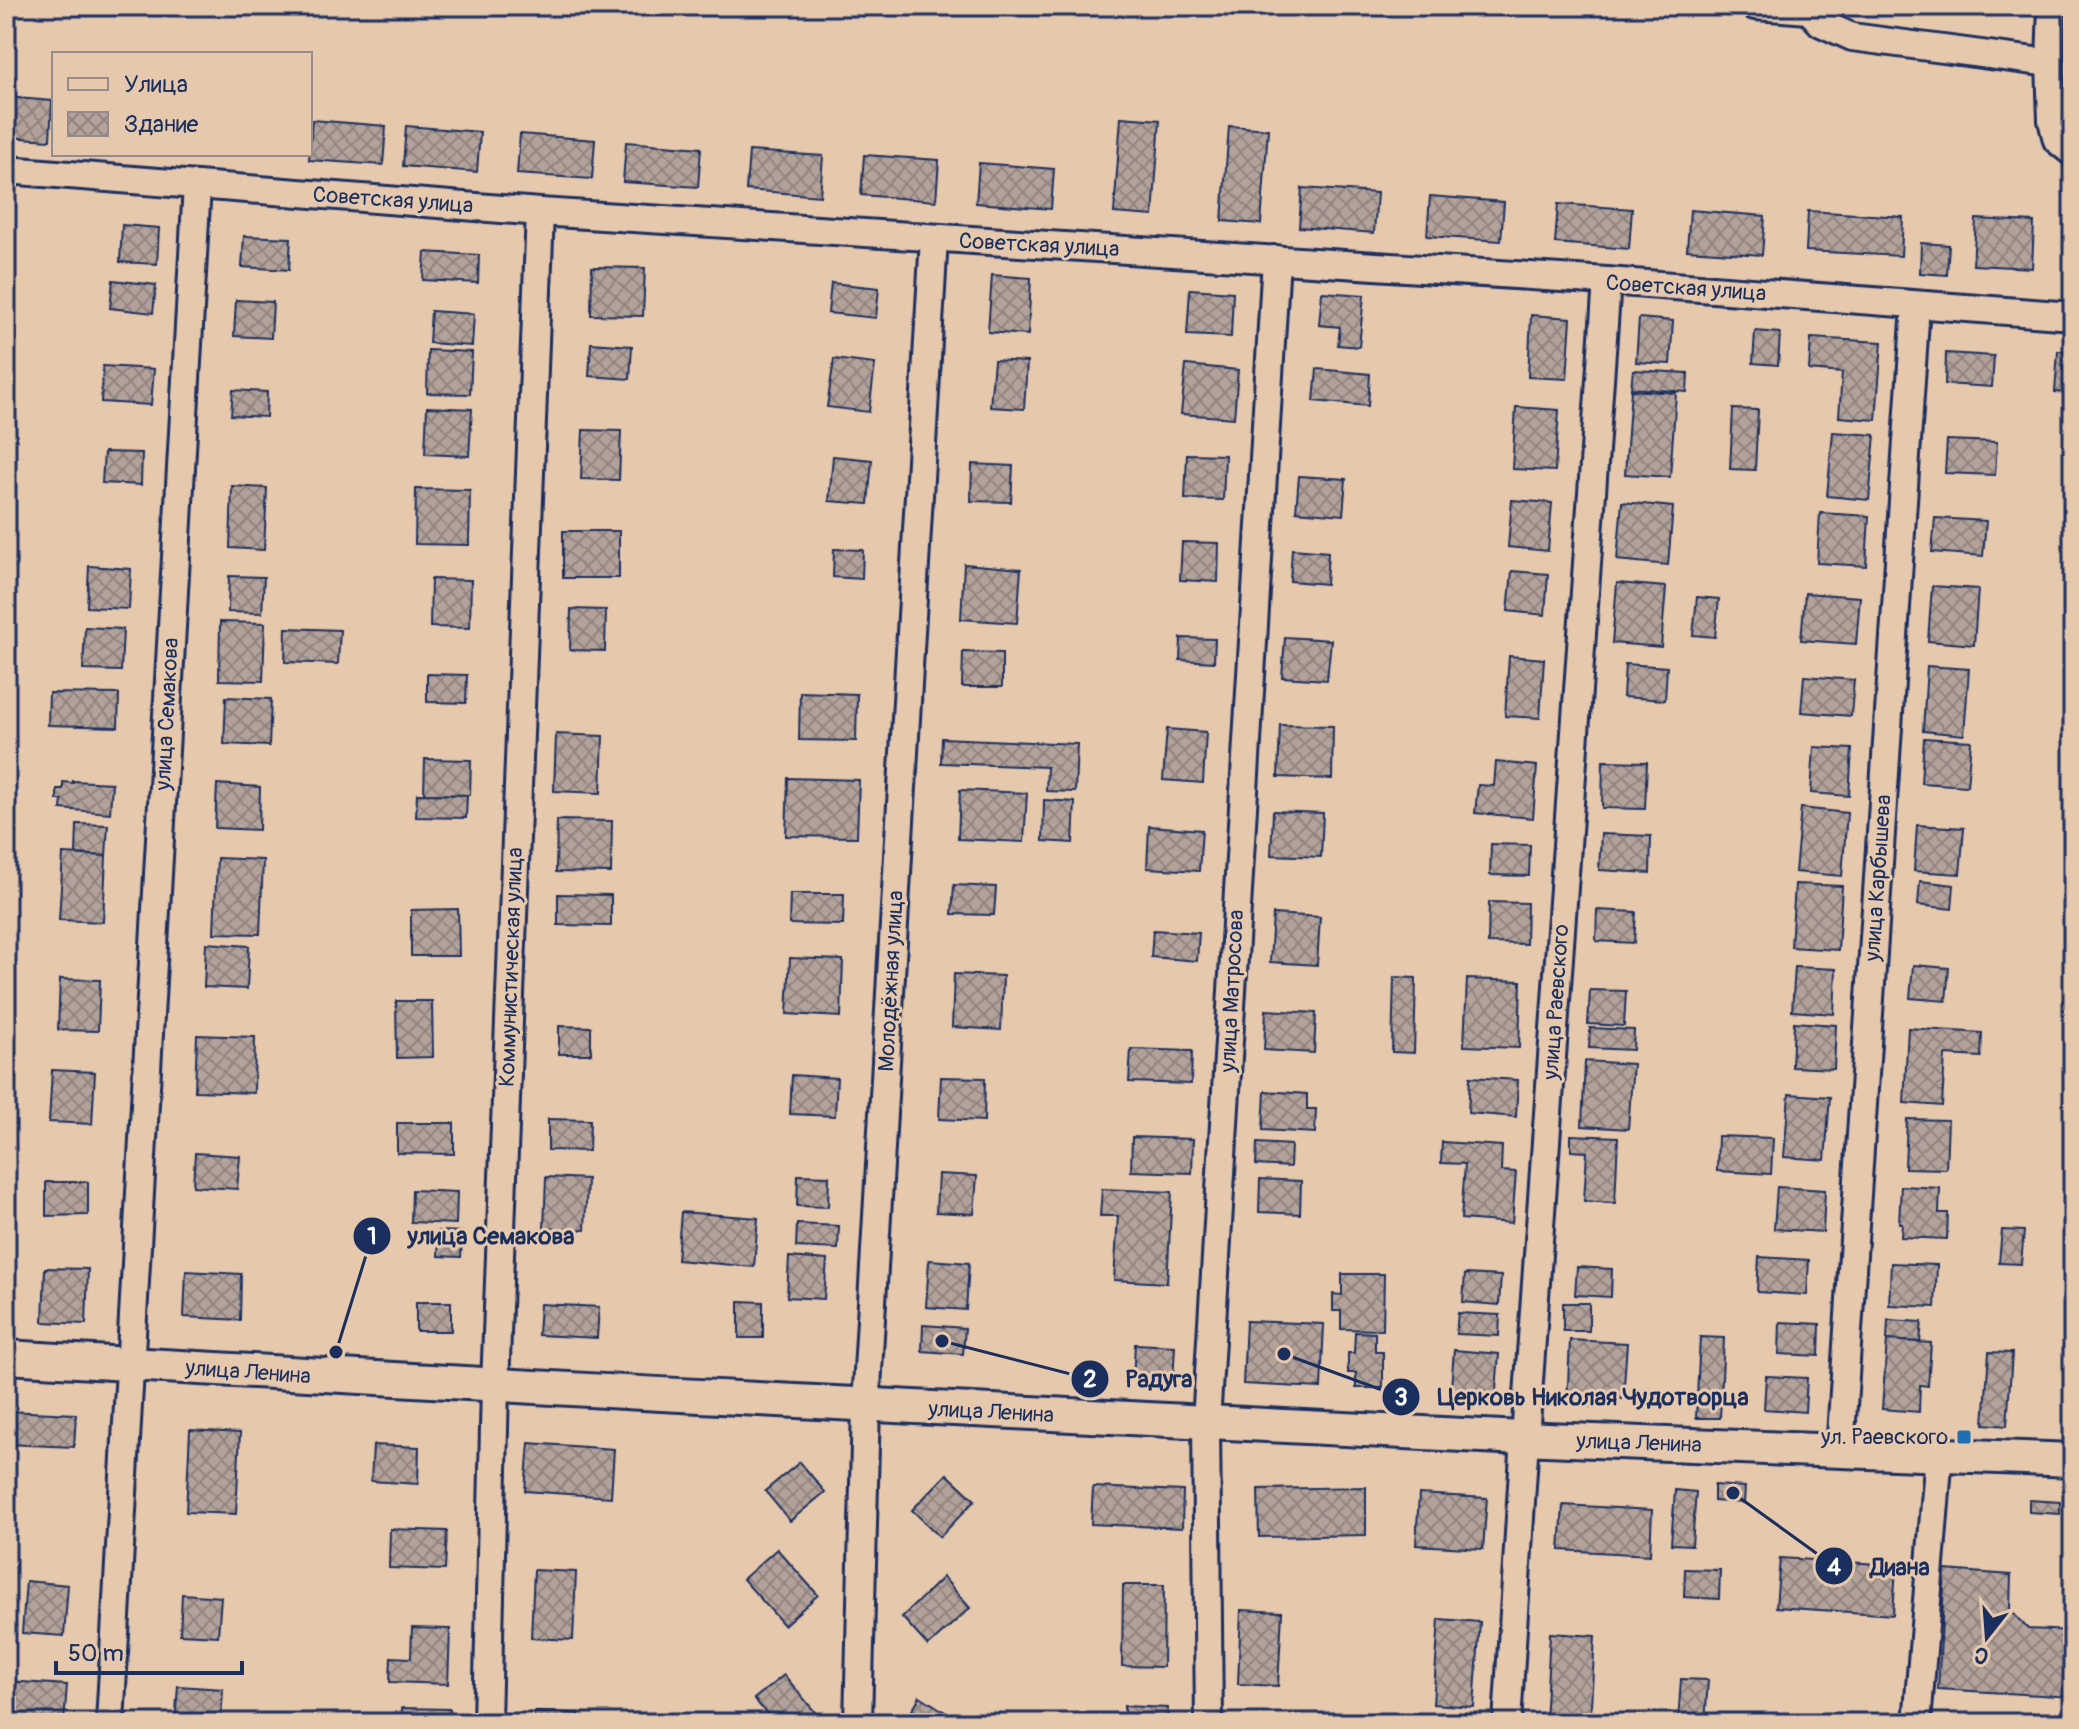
<svg xmlns="http://www.w3.org/2000/svg" width="2079" height="1729" font-family="Pangolin,sans-serif">
  <style>
    .building { fill: url(#building-cross-hatch); stroke: #1b2f5e; stroke-width: 2 }
    .lines { fill: none; stroke-linecap: round; stroke-linejoin: round }
    .minor-casing { stroke: #1b2f5e; stroke-width: 32 }
    .major-casing { stroke: #1b2f5e; stroke-width: 38 }
    .minor { stroke: #e6c8ad; stroke-width: 26 }
    .major { stroke: #e6c8ad; stroke-width: 32 }
    .poi-dot { fill: #1f6fb2; stroke: #e6c8ad; stroke-width: 3 }
    .labels { text-anchor: middle; dominant-baseline: central; stroke-width: 6; stroke-linejoin: round; paint-order: stroke }
    .street-label { font-size: 22px; fill: #1b2f5e; stroke: #e6c8ad }
    .poi-label { font-size: 22px; fill: #1b2f5e; stroke: #e6c8ad; text-anchor: end }
    .leader { fill: none; stroke: #1b2f5e; stroke-width: 3 }
    .callout-dot { fill: #1b2f5e; stroke: #e6c8ad; stroke-width: 3 }
    .mark-label { font-size: 24px; text-anchor: middle; font-weight: bold; fill: #fff }
    .callout-label { font-size: 24px; text-anchor: middle; font-weight: bold; fill: #1b2f5e; stroke: #e6c8ad; stroke-width: 6; stroke-linejoin: round; paint-order: stroke }
  </style>
  <defs>
    <pattern id="building-cross-hatch" width="8" height="8" patternUnits="userSpaceOnUse" patternTransform="scale(2)"><rect width="8" height="8" fill="#b3a299"/><path d="M0 0l8 8M0 8l8-8" fill="none" stroke="#918480"/></pattern>
  </defs>
  <rect width="100%" height="100%" fill="#e6c8ad"/>
  <filter id="ink" filterUnits="userSpaceOnUse"><feTurbulence type="fractalNoise" baseFrequency=".0125" numOctaves="2"/><feDisplacementMap in="SourceGraphic" scale="16" xChannelSelector="R" yChannelSelector="G"/><feConvolveMatrix kernelMatrix="1 2 1 2 8 2 1 2 1" color-interpolation-filters="sRGB"/></filter>
  <g filter="url(#ink)">
    <g class="building">
      <polygon points="6,97 52,101 50,140 6,137"/>
      <polygon points="1121,117 1160,120 1153,216 1114,213"/>
      <polygon points="312,120 386,126 383,165 309,160"/>
      <polygon points="406,126 480,132 477,172 403,166"/>
      <polygon points="1229,126 1268,129 1261,224 1222,221"/>
      <polygon points="520,134 595,140 592,179 517,174"/>
      <polygon points="626,142 701,148 698,187 623,182"/>
      <polygon points="749,151 823,156 820,196 746,190"/>
      <polygon points="864,155 939,160 936,201 861,195"/>
      <polygon points="979,163 1054,169 1051,209 976,203"/>
      <polygon points="1302,188 1377,193 1374,233 1299,227"/>
      <polygon points="1430,196 1504,202 1501,241 1427,236"/>
      <polygon points="1558,204 1632,209 1629,249 1555,243"/>
      <polygon points="1690,210 1765,216 1762,255 1687,250"/>
      <polygon points="1808,211 1903,217 1901,256 1806,251"/>
      <polygon points="1976,219 2034,222 2032,268 1973,265"/>
      <polygon points="122,225 159,228 157,264 120,262"/>
      <polygon points="244,236 291,238 289,270 242,267"/>
      <polygon points="1921,243 1949,245 1947,275 1920,273"/>
      <polygon points="425,252 479,255 478,283 423,280"/>
      <polygon points="592,267 645,268 643,316 591,315"/>
      <polygon points="992,275 1031,278 1028,335 988,332"/>
      <polygon points="113,280 156,285 153,313 110,308"/>
      <polygon points="831,283 879,288 876,318 828,313"/>
      <polygon points="1190,289 1233,292 1231,337 1187,335"/>
      <polygon points="1322,292 1364,295 1359,347 1338,345 1340,327 1319,325"/>
      <polygon points="236,300 273,302 271,338 234,336"/>
      <polygon points="431,311 474,314 472,346 429,343"/>
      <polygon points="1531,315 1571,318 1567,379 1528,377"/>
      <polygon points="1639,318 1673,321 1670,364 1636,362"/>
      <polygon points="1755,331 1780,333 1778,365 1753,363"/>
      <polygon points="1811,338 1882,342 1876,420 1839,417 1842,373 1809,370"/>
      <polygon points="591,343 632,346 630,379 589,376"/>
      <polygon points="428,350 472,352 470,394 427,393"/>
      <polygon points="2058,351 2073,353 2073,393 2055,392"/>
      <polygon points="1946,353 1994,356 1992,387 1945,384"/>
      <polygon points="834,359 875,364 869,412 827,407"/>
      <polygon points="994,360 1027,362 1024,409 990,407"/>
      <polygon points="1186,365 1238,370 1234,418 1181,414"/>
      <polygon points="103,366 154,369 151,405 101,402"/>
      <polygon points="1317,369 1370,374 1368,406 1314,401"/>
      <polygon points="1633,370 1688,373 1687,392 1631,388"/>
      <polygon points="233,390 267,392 266,417 231,415"/>
      <polygon points="1631,390 1676,393 1670,477 1625,474"/>
      <polygon points="427,407 472,409 469,456 425,454"/>
      <polygon points="1516,407 1559,410 1555,471 1512,469"/>
      <polygon points="1733,409 1758,410 1755,470 1730,469"/>
      <polygon points="583,430 621,431 619,480 581,479"/>
      <polygon points="1833,432 1875,435 1869,500 1827,496"/>
      <polygon points="1947,440 1997,442 1995,475 1945,473"/>
      <polygon points="104,452 142,453 141,485 102,483"/>
      <polygon points="1187,454 1225,455 1223,500 1185,499"/>
      <polygon points="833,456 872,460 868,504 829,501"/>
      <polygon points="972,464 1013,466 1011,502 971,501"/>
      <polygon points="1299,476 1346,479 1343,515 1296,511"/>
      <polygon points="232,486 267,488 264,550 230,548"/>
      <polygon points="416,489 470,490 469,545 415,544"/>
      <polygon points="1512,500 1552,503 1548,551 1508,547"/>
      <polygon points="1622,502 1673,507 1668,565 1617,560"/>
      <polygon points="1820,513 1869,516 1866,566 1817,563"/>
      <polygon points="1935,518 1986,521 1983,556 1932,552"/>
      <rect x="563" y="531" width="56" height="47"/>
      <polygon points="1182,542 1219,543 1218,582 1180,580"/>
      <polygon points="834,549 863,550 862,579 833,577"/>
      <polygon points="1292,549 1328,552 1326,584 1290,581"/>
      <polygon points="964,564 1021,569 1017,623 961,619"/>
      <polygon points="89,566 131,569 129,609 87,607"/>
      <polygon points="1512,571 1548,574 1545,615 1508,611"/>
      <polygon points="229,576 264,577 262,613 228,612"/>
      <polygon points="431,579 471,580 470,628 430,627"/>
      <polygon points="1617,583 1666,587 1661,647 1612,643"/>
      <polygon points="1932,586 1978,589 1974,645 1928,641"/>
      <polygon points="1805,593 1860,597 1856,644 1801,640"/>
      <polygon points="1697,597 1719,599 1715,637 1693,635"/>
      <polygon points="571,609 606,610 605,651 570,650"/>
      <polygon points="220,622 265,623 263,681 219,680"/>
      <polygon points="85,627 123,629 121,671 83,670"/>
      <polygon points="286,628 340,630 338,664 285,662"/>
      <polygon points="1285,637 1331,640 1327,680 1282,677"/>
      <polygon points="1181,638 1215,639 1214,662 1180,660"/>
      <polygon points="963,652 1002,653 1002,687 962,687"/>
      <polygon points="1509,656 1544,659 1540,718 1505,716"/>
      <polygon points="1625,664 1667,667 1665,700 1623,697"/>
      <polygon points="1927,666 1969,669 1964,735 1923,731"/>
      <polygon points="427,674 467,675 466,703 427,702"/>
      <polygon points="1804,676 1854,680 1851,716 1801,712"/>
      <polygon points="800,692 857,694 856,741 799,740"/>
      <polygon points="49,693 119,694 118,727 48,725"/>
      <polygon points="226,697 271,699 269,746 224,744"/>
      <polygon points="1280,725 1333,726 1332,779 1278,777"/>
      <polygon points="1167,729 1206,732 1203,783 1163,780"/>
      <polygon points="556,734 603,736 601,793 554,791"/>
      <polygon points="942,738 1077,744 1075,792 1046,791 1047,767 941,763"/>
      <polygon points="1924,738 1971,741 1967,786 1921,783"/>
      <polygon points="1814,747 1852,749 1849,796 1811,793"/>
      <polygon points="425,759 471,760 470,795 424,794"/>
      <polygon points="1603,761 1647,762 1645,809 1602,808"/>
      <polygon points="1496,762 1537,766 1533,818 1475,813 1478,785 1494,786"/>
      <polygon points="788,778 859,780 857,837 786,836"/>
      <polygon points="73,781 112,783 110,813 61,809 62,800 57,800 57,789 63,789 63,782 73,783"/>
      <polygon points="217,784 260,787 259,830 215,828"/>
      <polygon points="960,790 1027,793 1024,842 958,839"/>
      <polygon points="417,794 467,795 466,818 416,817"/>
      <polygon points="1044,800 1075,802 1073,843 1043,841"/>
      <polygon points="1801,808 1847,813 1842,876 1795,872"/>
      <polygon points="1273,811 1323,813 1321,857 1271,855"/>
      <polygon points="557,820 612,821 611,873 556,872"/>
      <polygon points="77,824 108,825 106,856 76,854"/>
      <polygon points="1917,825 1964,828 1960,874 1914,871"/>
      <polygon points="1149,826 1202,830 1199,871 1147,868"/>
      <polygon points="1601,834 1651,836 1650,873 1599,870"/>
      <polygon points="1491,844 1530,845 1529,876 1490,875"/>
      <polygon points="63,854 106,856 103,922 59,920"/>
      <polygon points="217,858 263,860 260,934 214,933"/>
      <polygon points="1920,881 1954,885 1952,909 1918,905"/>
      <polygon points="1795,884 1842,886 1838,950 1791,947"/>
      <polygon points="954,885 996,887 994,915 952,914"/>
      <polygon points="558,894 611,895 611,926 558,925"/>
      <polygon points="790,894 844,894 843,925 789,924"/>
      <polygon points="1489,902 1527,903 1526,944 1488,943"/>
      <polygon points="458,909 459,956 411,956 411,910"/>
      <polygon points="1597,910 1636,912 1634,943 1596,941"/>
      <polygon points="1273,914 1320,917 1317,965 1270,962"/>
      <polygon points="1153,930 1199,933 1197,961 1151,957"/>
      <polygon points="206,943 249,946 247,989 204,987"/>
      <polygon points="790,958 843,960 841,1017 787,1014"/>
      <polygon points="1913,965 1949,968 1946,1001 1910,998"/>
      <polygon points="1795,967 1836,969 1834,1014 1792,1011"/>
      <polygon points="954,974 1003,976 1001,1030 952,1027"/>
      <polygon points="1394,977 1416,978 1414,1053 1392,1052"/>
      <polygon points="60,979 100,980 98,1031 58,1030"/>
      <polygon points="1467,979 1521,981 1519,1048 1464,1046"/>
      <polygon points="1590,990 1626,991 1624,1026 1588,1024"/>
      <polygon points="396,1001 432,1001 433,1057 397,1058"/>
      <polygon points="1266,1010 1316,1013 1314,1053 1264,1050"/>
      <polygon points="1794,1022 1836,1025 1834,1069 1792,1067"/>
      <polygon points="559,1026 591,1027 591,1054 559,1054"/>
      <polygon points="1590,1028 1634,1030 1633,1050 1589,1048"/>
      <polygon points="1908,1028 1982,1033 1981,1057 1945,1055 1942,1106 1904,1103"/>
      <polygon points="197,1035 255,1037 254,1093 195,1091"/>
      <polygon points="1131,1049 1192,1051 1191,1084 1129,1082"/>
      <polygon points="1585,1061 1633,1064 1628,1129 1582,1126"/>
      <polygon points="52,1070 95,1072 92,1124 49,1122"/>
      <polygon points="792,1075 837,1078 835,1116 790,1114"/>
      <polygon points="941,1077 985,1078 984,1121 939,1119"/>
      <polygon points="1470,1077 1518,1080 1516,1117 1468,1113"/>
      <polygon points="1265,1091 1307,1094 1307,1109 1316,1109 1315,1133 1263,1130"/>
      <polygon points="1789,1094 1830,1097 1825,1160 1784,1157"/>
      <polygon points="548,1119 590,1120 589,1151 548,1150"/>
      <polygon points="1907,1119 1948,1120 1946,1169 1905,1168"/>
      <polygon points="397,1123 454,1123 454,1154 397,1153"/>
      <polygon points="1571,1135 1618,1137 1615,1203 1584,1201 1587,1152 1571,1151"/>
      <polygon points="1718,1136 1773,1138 1771,1174 1717,1171"/>
      <polygon points="1132,1137 1193,1139 1192,1173 1131,1171"/>
      <polygon points="1442,1142 1502,1146 1501,1171 1516,1172 1512,1223 1461,1219 1465,1164 1441,1163"/>
      <polygon points="1257,1143 1291,1145 1290,1167 1256,1165"/>
      <polygon points="195,1153 240,1156 237,1189 193,1186"/>
      <polygon points="938,1174 977,1176 974,1214 936,1212"/>
      <polygon points="798,1175 829,1176 828,1207 797,1206"/>
      <polygon points="546,1177 587,1179 585,1230 544,1228"/>
      <polygon points="1260,1179 1301,1181 1300,1214 1259,1212"/>
      <polygon points="46,1182 88,1182 88,1215 46,1216"/>
      <polygon points="1901,1186 1940,1188 1939,1213 1948,1213 1947,1239 1901,1237 1902,1223 1899,1223"/>
      <polygon points="1777,1187 1825,1190 1823,1232 1774,1229"/>
      <polygon points="1102,1189 1172,1192 1167,1283 1114,1280 1118,1216 1100,1216"/>
      <polygon points="412,1190 457,1192 456,1224 411,1222"/>
      <polygon points="681,1212 758,1218 754,1267 677,1260"/>
      <polygon points="797,1224 839,1226 838,1249 796,1247"/>
      <polygon points="2002,1230 2024,1231 2021,1264 1999,1263"/>
      <polygon points="439,1231 462,1232 461,1257 438,1256"/>
      <polygon points="789,1257 827,1260 824,1299 787,1297"/>
      <polygon points="1759,1257 1809,1260 1807,1295 1757,1292"/>
      <polygon points="929,1260 969,1263 966,1310 926,1307"/>
      <polygon points="1891,1263 1937,1265 1935,1307 1889,1305"/>
      <polygon points="1577,1267 1612,1269 1611,1297 1575,1295"/>
      <polygon points="45,1268 88,1269 86,1324 43,1322"/>
      <polygon points="186,1271 241,1274 240,1320 184,1317"/>
      <polygon points="1342,1274 1384,1274 1383,1330 1341,1329 1341,1311 1333,1311 1333,1294 1342,1295"/>
      <polygon points="1465,1274 1501,1276 1499,1305 1463,1302"/>
      <polygon points="739,1301 763,1302 763,1338 739,1338"/>
      <rect x="416" y="1302" width="35" height="29"/>
      <rect x="1563" y="1303" width="26" height="28"/>
      <polygon points="540,1304 599,1307 597,1338 538,1335"/>
      <polygon points="1458,1313 1500,1315 1499,1336 1456,1334"/>
      <polygon points="1888,1320 1922,1322 1920,1342 1887,1340"/>
      <polygon points="1246,1321 1324,1324 1321,1388 1243,1384"/>
      <polygon points="1780,1322 1820,1324 1819,1356 1779,1354"/>
      <polygon points="923,1325 965,1328 963,1354 922,1351"/>
      <polygon points="1355,1332 1375,1333 1375,1352 1383,1352 1383,1388 1356,1388 1356,1373 1348,1373 1348,1353 1354,1353"/>
      <polygon points="1700,1337 1724,1338 1720,1418 1696,1418"/>
      <polygon points="1570,1340 1627,1343 1623,1399 1597,1397 1597,1407 1567,1405"/>
      <polygon points="1887,1340 1931,1343 1928,1386 1920,1385 1919,1412 1882,1409"/>
      <polygon points="1135,1344 1175,1346 1173,1382 1133,1380"/>
      <polygon points="1454,1350 1499,1354 1495,1403 1450,1400"/>
      <polygon points="1989,1352 2012,1353 2007,1426 1984,1424"/>
      <polygon points="1766,1376 1807,1378 1805,1412 1764,1409"/>
      <polygon points="6,1411 76,1414 74,1447 6,1444"/>
      <polygon points="190,1430 240,1433 236,1514 186,1512"/>
      <polygon points="529,1443 614,1449 611,1497 525,1491"/>
      <polygon points="373,1445 419,1447 418,1484 371,1481"/>
      <polygon points="800,1462 825,1492 790,1521 765,1491"/>
      <polygon points="947,1474 975,1500 940,1537 912,1510"/>
      <polygon points="1714,1485 1745,1487 1744,1503 1714,1501"/>
      <polygon points="1093,1487 1183,1491 1182,1528 1091,1524"/>
      <polygon points="1366,1487 1366,1535 1259,1537 1258,1489"/>
      <polygon points="1675,1490 1696,1492 1692,1545 1671,1544"/>
      <polygon points="1419,1494 1487,1498 1483,1549 1416,1545"/>
      <polygon points="2029,1500 2060,1502 2060,1514 2029,1512"/>
      <polygon points="1563,1505 1652,1510 1650,1555 1560,1550"/>
      <polygon points="390,1529 447,1531 445,1570 389,1568"/>
      <polygon points="777,1549 818,1595 784,1625 743,1579"/>
      <polygon points="1780,1558 1896,1565 1893,1615 1776,1607"/>
      <polygon points="1685,1569 1720,1570 1719,1599 1684,1597"/>
      <polygon points="534,1570 576,1572 573,1640 531,1638"/>
      <polygon points="1945,1570 2011,1575 2010,1610 2028,1629 2073,1631 2073,1697 1938,1689"/>
      <polygon points="943,1577 970,1608 928,1646 902,1617"/>
      <polygon points="26,1581 68,1585 64,1636 22,1633"/>
      <polygon points="1123,1585 1164,1585 1163,1667 1122,1666"/>
      <polygon points="182,1594 221,1597 218,1636 180,1634"/>
      <polygon points="1241,1610 1282,1612 1278,1686 1238,1684"/>
      <polygon points="1439,1619 1480,1622 1474,1707 1433,1704"/>
      <polygon points="412,1628 450,1629 448,1684 390,1682 391,1657 411,1658"/>
      <polygon points="1550,1633 1595,1636 1590,1723 1545,1723"/>
      <polygon points="784,1675 815,1712 802,1723 775,1723 754,1699"/>
      <polygon points="1681,1679 1708,1680 1705,1723 1678,1723"/>
      <polygon points="6,1681 67,1685 64,1723 6,1723"/>
      <polygon points="178,1686 223,1689 221,1723 175,1723"/>
      <polygon points="920,1696 956,1719 954,1723 905,1723"/>
      <polygon points="1124,1706 1168,1708 1167,1723 1124,1723"/>
      <polygon points="402,1708 450,1709 450,1723 402,1723"/>
      <polygon points="534,1712 578,1713 578,1723 534,1723"/>
    </g>
    <g class="lines">
      <g class="minor-casing">
        <g id="minor">
          <polyline points="1755,6 1809,10 1809,6"/>
          <polyline points="1809,10 1821,23 1852,37 2050,63 2052,6"/>
          <polyline points="2050,63 2052,120 2057,140 2073,153"/>
          <polyline points="6,170 540,212 1607,281 2073,316"/>
          <polyline points="1840,1451 1916,305"/>
          <polyline points="110,1723 197,185"/>
          <polyline points="487,1723 495,1386 540,212"/>
          <polyline points="858,1723 866,1405 934,238"/>
          <polyline points="1209,1723 1206,1423 1276,259"/>
          <polyline points="1507,1723 1525,1438 1607,281"/>
          <polyline points="1917,1723 1939,1454"/>
        </g>
      </g>
      <g class="major-casing">
        <path id="major" d="M6,1357C511,1386 1017,1415 1522,1438C1706,1446 1889,1453 2073,1460"/>
      </g>
      <use href="#minor" class="minor"/>
      <use href="#major" class="major"/>
    </g>
  </g>
  <rect class="poi-dot" x="1956" y="1429" width="16" height="16" rx="4"/>
  <g class="labels">
    <g class="street-label">
      <text transform="translate(393 200) rotate(4)">Советская улица</text>
      <text transform="translate(1039 245) rotate(3)">Советская улица</text>
      <text transform="translate(1686 288) rotate(4)">Советская улица</text>
      <text transform="translate(167 714) rotate(-87)">улица Семакова</text>
      <text transform="translate(1878 878) rotate(-86)">улица Карбышева</text>
      <text transform="translate(511 967) rotate(-88)">Коммунистическая улица</text>
      <text transform="translate(891 981) rotate(-87)">Молодёжная улица</text>
      <text transform="translate(1232 991) rotate(-87)">улица Матросова</text>
      <text transform="translate(1556 1002) rotate(-86)">улица Раевского</text>
      <text transform="translate(248 1372) rotate(4)">улица Ленина</text>
      <text transform="translate(991 1412) rotate(3)">улица Ленина</text>
      <text transform="translate(1639 1443) rotate(2)">улица Ленина</text>
    </g>
    <g class="poi-label">
      <text x="1948" y="1437">ул. Раевского</text>
    </g>
  </g>
  <path class="leader" d="M336 1352L372 1236M942 1341L1090 1379M1284 1354L1401 1397M1733 1493L1834 1566"/>
  <g class="callout-dot">
    <circle cx="336" cy="1352" r="8"/>
    <circle cx="942" cy="1341" r="8"/>
    <circle cx="1284" cy="1354" r="8"/>
    <circle cx="1733" cy="1493" r="8"/>
    <circle cx="372" cy="1236" r="20"/>
    <circle cx="1090" cy="1379" r="20"/>
    <circle cx="1401" cy="1397" r="20"/>
    <circle cx="1834" cy="1566" r="20"/>
  </g>
  <g class="mark-label">
    <text x="372" y="1244">1</text>
    <text x="1090" y="1387">2</text>
    <text x="1401" y="1405">3</text>
    <text x="1834" y="1575">4</text>
  </g>
  <g class="callout-label">
    <text x="491" y="1244">улица Семакова</text>
    <text x="1159" y="1387">Радуга</text>
    <text x="1593" y="1405">Церковь Николая Чудотворца</text>
    <text x="1900" y="1575">Диана</text>
  </g>
  <rect width="2079" height="1729" fill="none" stroke="#e6c8ad" stroke-width="32"/>
  <rect x="16" y="16" width="2047" height="1697" fill="none" stroke="#1b2f5e" stroke-width="3" filter="url(#ink)"/>
  <rect x="52" y="52" width="260" height="104" fill="#e6c8ad" stroke="#958b8d" stroke-width="2"/>
  <rect x="68" y="78" width="40" height="12" fill="#e6c8ad" stroke="#958b8d" stroke-width="2"/>
  <text x="124" y="92" font-size="24" fill="#1b2f5e">Улица</text>
  <rect x="68" y="112" width="40" height="24" fill="url(#building-cross-hatch)" stroke="#958b8d" stroke-width="2"/>
  <text x="124" y="132" font-size="24" fill="#1b2f5e">Здание</text>
  <g transform="translate(1987 1637) rotate(197)" stroke="#e6c8ad" stroke-width="6" paint-order="stroke">
  <path d="M0-6L14 30L0 20L-14 30Z" fill="#1b2f5e"/>
  <text y="-12" font-size="22" font-weight="bold" text-anchor="middle" fill="#1b2f5e">С</text>
  </g>
  <path d="M56 1661v12h186v-12" fill="none" stroke="#1b2f5e" stroke-width="4"/>
  <text x="68" y="1661" font-size="24" fill="#1b2f5e" stroke="#e6c8ad" stroke-width="6" paint-order="stroke">50 m</text>
</svg>
